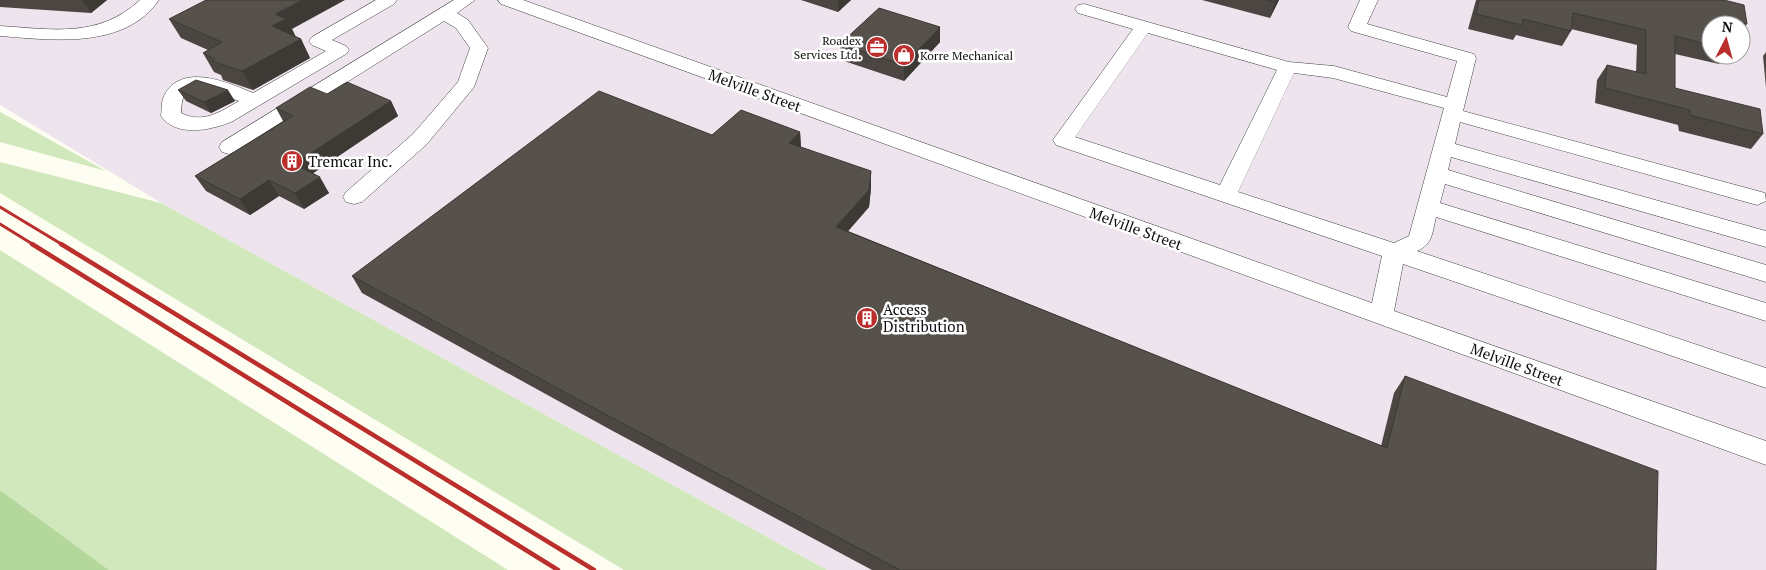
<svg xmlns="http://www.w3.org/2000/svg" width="1766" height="570" font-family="'PT Serif',serif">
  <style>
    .industrial { fill: #ede4ed; fill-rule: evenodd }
    .green { fill: #d1e8bc }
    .forest { fill: #b4d89c }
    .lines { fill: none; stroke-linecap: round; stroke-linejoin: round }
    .minor-casing { stroke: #424242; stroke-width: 1 }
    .minor { fill: #fff; fill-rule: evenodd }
    .rail-far1 { stroke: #ba2e2c; stroke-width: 3 }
    .rail { stroke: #ba2e2c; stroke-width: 4.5 }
    .wall { fill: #4b4641 }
    .shaded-wall { fill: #3d3935 }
    .building { fill: #57514c; stroke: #3d3935 }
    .labels { text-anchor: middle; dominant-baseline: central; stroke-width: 5; stroke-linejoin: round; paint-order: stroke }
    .far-poi-label { font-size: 12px; fill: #0f0f0f; stroke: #fff; text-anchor: end }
    .street-label { font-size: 15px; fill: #0f0f0f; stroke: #fff }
    .poi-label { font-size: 15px; fill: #0f0f0f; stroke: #fff; text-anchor: start }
  </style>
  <rect width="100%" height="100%" fill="#fefdf2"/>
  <path class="industrial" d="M0,0H1766V570H827L163,204L0,105ZM1711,25H1741V55H1711Z"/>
  <g class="green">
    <polygon points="0,112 106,171 0,142"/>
    <polygon points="0,162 161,203 827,570 624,570 0,193"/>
    <polygon points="0,250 508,570 109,570 0,490"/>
  </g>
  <polygon class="forest" points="0,490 109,570 0,570"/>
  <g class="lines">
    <g class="minor-casing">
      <g id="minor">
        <path d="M140,0H159C124,50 52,40 0,36V26C52,29 98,39 140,0Z"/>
        <path d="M376,0H397L394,4L332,40L346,46L349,50L346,54L233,121C213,130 176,138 161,116C162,110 161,102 164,96C181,62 227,82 253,93L326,51L312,45L309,41L312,37ZM192,89L209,90L239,101C220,112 203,124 181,113C182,102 181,95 192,89Z"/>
        <polygon points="454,0 475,0 457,13 468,20 488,48 474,87 427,144 362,202 354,204 346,202 343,197 346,192 413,134 458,82 470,48 456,28 444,21 236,152 229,154 222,152 219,147 222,142"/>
        <path d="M498,0H523L1372,303L1382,256L1056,145L1053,140L1133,29L1078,13L1075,9L1078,5L1084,4L1289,62L1334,66L1447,97L1457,61L1351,31L1348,27L1360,0H1378L1367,24L1474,54L1476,58L1463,111L1765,193L1766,201L1757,205L1460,122L1455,144L1766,231V247L1451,157L1448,170L1766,265V282L1445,184L1440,203L1766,303V321L1436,217C1432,233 1433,244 1417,251L1766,368V388L1403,264L1394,311L1766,441V465L501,4ZM1148,33L1277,70L1220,185L1075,137ZM1294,73L1333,78L1444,108L1409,236L1394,243L1238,192Z"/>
      </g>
    </g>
    <use href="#minor" class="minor"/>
    <g class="rail-far1">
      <polyline points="0,207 63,245"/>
      <polyline points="0,224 34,245"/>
    </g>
    <g class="rail">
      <polyline points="32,244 558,570"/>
      <polyline points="61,244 594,570"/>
    </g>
  </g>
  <g class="wall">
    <polygon points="0,0 107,0 91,13 0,7"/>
    <polygon points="801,0 851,0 838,12"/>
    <polygon points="1202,0 1279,0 1270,18"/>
    <polygon points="1476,0 1724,0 1747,24 1741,32 1741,25 1711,25 1711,55 1726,55 1719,64 1675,54 1675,88 1763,134 1751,149 1679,131 1678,125 1595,103 1597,80 1607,65 1636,72 1637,45 1571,29 1571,31 1562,46 1516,35 1513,40 1468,29"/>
    <polygon points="169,19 292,29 296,37 301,39 310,58 253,90 223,80 221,75 214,72 203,53 208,50 181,38"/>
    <polygon points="940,42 904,81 841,60 840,44"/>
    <polygon points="1766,52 1766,88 1763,56"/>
    <polygon points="178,90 235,101 211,113 186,101"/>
    <polygon points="327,94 391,101 398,116 313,173 329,193 304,209 279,196 250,215 206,191 195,176 283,121 276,108"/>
    <polygon points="800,132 801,147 871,188 869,207 848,231 1381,446 1394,393 1405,376 1656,570 872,570 611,430 362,293 352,276"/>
  </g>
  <g class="shaded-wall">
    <polygon points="82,0 107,0 91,13"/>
    <polygon points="302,0 345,0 292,29 296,38 272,26 275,14"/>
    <polygon points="838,0 851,0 838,12"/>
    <polygon points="1276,0 1279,0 1270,18 1275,2"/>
    <polygon points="940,27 940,42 904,81 904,65"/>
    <polygon points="301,39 310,58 253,90 242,71"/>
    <polygon points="228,90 235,101 211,113 204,102"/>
    <polygon points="391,101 398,116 303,180 294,164"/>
    <polygon points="800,132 801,149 789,143"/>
    <polygon points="871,171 871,188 869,207 837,244 836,227"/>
    <polygon points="320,177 329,193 304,209 295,193"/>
    <polygon points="269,180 279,196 250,215 240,199"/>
  </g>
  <g class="building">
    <polygon points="206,0 302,0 275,14 286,19 272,26 301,39 242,71 212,61 215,59 203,53 222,42 169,19"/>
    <polygon points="1266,0 1276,0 1275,2"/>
    <polygon points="1479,0 1724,0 1744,5 1747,24 1728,20 1728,25 1711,25 1711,45 1675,36 1675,88 1760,109 1763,134 1690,115 1690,110 1605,88 1607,65 1646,74 1646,30 1573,13 1571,31 1523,19 1522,25 1476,14"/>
    <polygon points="879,8 940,27 904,65 840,44"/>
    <polygon points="196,80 228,90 204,102 178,90"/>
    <polygon points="347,82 391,101 294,164 320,177 295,193 269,180 240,199 195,176 293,116 276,108 310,87 327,94"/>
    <polygon points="599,91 712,135 741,110 800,132 789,143 871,171 869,190 836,227 1387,448 1405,376 1658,471 1656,570 900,570 605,414 352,276"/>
  </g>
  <defs>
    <g id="office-disc" transform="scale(1.125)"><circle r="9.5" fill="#ba2e2c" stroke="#fff"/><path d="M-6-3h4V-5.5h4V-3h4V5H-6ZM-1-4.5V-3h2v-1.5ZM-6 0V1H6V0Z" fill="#fff"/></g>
    <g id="shop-disc" transform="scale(1.125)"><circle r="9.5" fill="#ba2e2c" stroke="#fff"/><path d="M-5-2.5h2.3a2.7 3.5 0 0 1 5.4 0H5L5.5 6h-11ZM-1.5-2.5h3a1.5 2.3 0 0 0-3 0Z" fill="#fff"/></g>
    <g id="building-disc" transform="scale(1.125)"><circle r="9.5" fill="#ba2e2c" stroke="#fff"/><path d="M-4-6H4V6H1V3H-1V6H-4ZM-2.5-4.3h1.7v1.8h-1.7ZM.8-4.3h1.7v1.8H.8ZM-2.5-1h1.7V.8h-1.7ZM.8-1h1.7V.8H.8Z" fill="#fff"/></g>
  </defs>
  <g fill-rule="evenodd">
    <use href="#office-disc" x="877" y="47"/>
    <use href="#shop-disc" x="904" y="55"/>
    <use href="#building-disc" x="292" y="161"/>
    <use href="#building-disc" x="867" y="318"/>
  </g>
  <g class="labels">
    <g class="far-poi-label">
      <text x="861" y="40">Roadex<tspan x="861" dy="14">Services Ltd.</tspan></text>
      <text x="920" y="55" text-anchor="start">Korre Mechanical</text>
    </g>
    <g class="street-label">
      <text transform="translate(755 90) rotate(20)">Melville Street</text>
      <text transform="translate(1136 228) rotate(20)">Melville Street</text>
      <text transform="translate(1517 364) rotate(20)">Melville Street</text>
    </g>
    <g class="poi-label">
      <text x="308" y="161">Tremcar Inc.</text>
      <text x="883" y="309">Access<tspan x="883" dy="17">Distribution</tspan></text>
    </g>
  </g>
  <g transform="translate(1726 40) rotate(6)"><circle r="24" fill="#ffffff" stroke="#9f9f9f"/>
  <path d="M0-4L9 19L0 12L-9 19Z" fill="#ba2e2c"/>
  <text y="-8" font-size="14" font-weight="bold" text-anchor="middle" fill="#0f0f0f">N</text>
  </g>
</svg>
